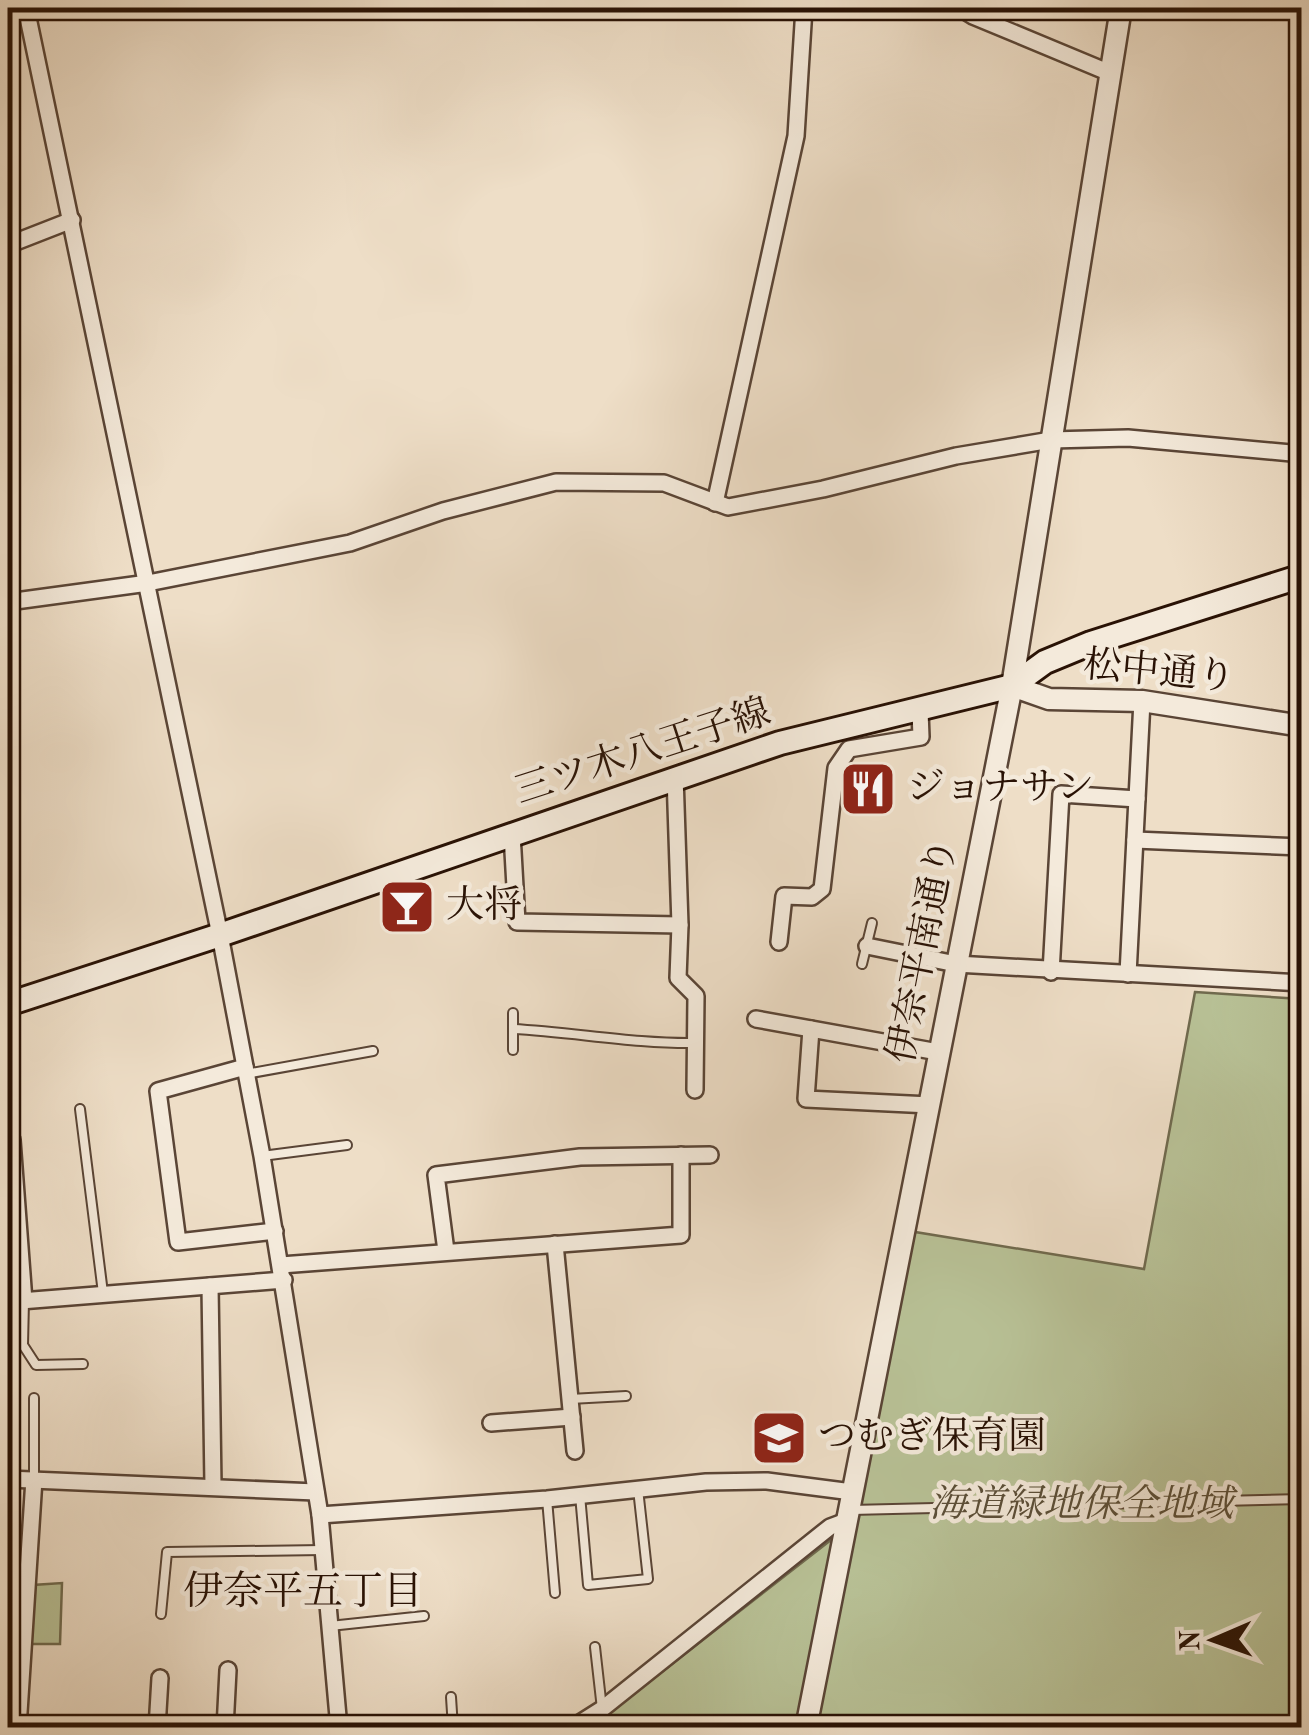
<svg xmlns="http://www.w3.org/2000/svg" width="1309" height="1735" font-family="'Old Standard TT','Noto Serif JP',serif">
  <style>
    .green { fill: #b8c196; stroke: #706a4e; stroke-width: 2.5 }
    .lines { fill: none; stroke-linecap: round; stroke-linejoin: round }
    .service-casing { stroke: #5a4536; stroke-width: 12 }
    .minor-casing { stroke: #5a4536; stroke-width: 20 }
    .tertiary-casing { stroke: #5a4536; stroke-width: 25 }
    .secondary-casing { stroke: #291205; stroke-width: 28 }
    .service { stroke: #f4eadb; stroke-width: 8 }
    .minor { stroke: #f4eadb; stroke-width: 15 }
    .tertiary { stroke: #f4eadb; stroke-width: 20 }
    .secondary { stroke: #f4eadb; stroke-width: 22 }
    .labels { text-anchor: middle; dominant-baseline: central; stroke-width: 9; stroke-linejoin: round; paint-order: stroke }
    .street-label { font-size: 38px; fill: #291205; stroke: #f4eadb }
    .poi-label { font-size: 38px; fill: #291205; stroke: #f4eadb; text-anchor: start }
    .park-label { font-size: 38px; font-style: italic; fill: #5b4f38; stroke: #f4eadb }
    .neighbourhood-label { font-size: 40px; fill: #291205; stroke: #f4eadb }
  </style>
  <rect width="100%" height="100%" fill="#eedec7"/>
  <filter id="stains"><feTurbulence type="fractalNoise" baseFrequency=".002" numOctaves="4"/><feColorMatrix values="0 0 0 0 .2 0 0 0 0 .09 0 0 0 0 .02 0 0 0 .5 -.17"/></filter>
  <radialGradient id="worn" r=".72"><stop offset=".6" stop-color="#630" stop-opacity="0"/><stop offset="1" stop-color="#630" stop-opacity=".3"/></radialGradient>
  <g class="green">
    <polygon points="1195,992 1301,999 1301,1727 590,1728 854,1522 858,1492 915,1232 1144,1269"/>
    <polygon points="62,1583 60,1644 30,1644 33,1585"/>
  </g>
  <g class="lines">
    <g class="service-casing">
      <g id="service">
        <polyline points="862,964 872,923"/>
        <polyline points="513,1013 513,1050"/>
        <path d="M513,1029C574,1032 634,1044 696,1043"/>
        <polyline points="246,1074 373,1051"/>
        <polyline points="80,1109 103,1293"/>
        <polyline points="262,1156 347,1145"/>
        <polyline points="24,1301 23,1345 36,1365 83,1364"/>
        <polyline points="570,1399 626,1396"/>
        <polyline points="34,1479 34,1398"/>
        <polyline points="580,1495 588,1585 648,1579 638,1489"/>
        <polyline points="547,1499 555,1593"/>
        <polyline points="851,1510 1302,1499"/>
        <polyline points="161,1614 167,1552 323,1550"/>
        <polyline points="330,1626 424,1616"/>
        <polyline points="595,1647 602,1709"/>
        <polyline points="451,1697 453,1728"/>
      </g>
    </g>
    <g class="minor-casing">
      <g id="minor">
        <polyline points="26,8 220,935 262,1156 320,1515 339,1728"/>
        <polyline points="960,8 973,16 1110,73"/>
        <polyline points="8,245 72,220"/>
        <polyline points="715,503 796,136 804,8"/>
        <polyline points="8,602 148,583 350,543 443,511 556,482 664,483 728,507 823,489 956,456 1051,440 1128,438 1302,454"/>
        <polyline points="675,776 680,925 678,978 696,996 695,1090"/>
        <polyline points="512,834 517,922 680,925"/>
        <polyline points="1135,840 1302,847"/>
        <polyline points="779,942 784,896 812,897 822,889 836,768 849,749 921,737 920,711"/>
        <polyline points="867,946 956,964 1302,983"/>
        <polyline points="1051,972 1061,794 1137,799"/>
        <polyline points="1128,974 1142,701"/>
        <polyline points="756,1019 938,1052"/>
        <polyline points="811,1029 806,1099 930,1105"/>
        <polyline points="245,1067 158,1091 178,1242 275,1231"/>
        <polyline points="12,1140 24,1301"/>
        <polyline points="555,1244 575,1451"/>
        <polyline points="446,1251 436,1175 580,1157 710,1155"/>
        <polyline points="281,1265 681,1235 681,1155"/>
        <polyline points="210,1286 213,1486"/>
        <polyline points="8,1302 284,1280"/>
        <polyline points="491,1423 572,1417"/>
        <polyline points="8,1479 316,1492"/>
        <polyline points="320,1515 547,1499 706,1482 767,1481 852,1492"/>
        <polyline points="18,1728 34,1479"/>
        <polyline points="157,1728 160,1678"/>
        <polyline points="225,1728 228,1670"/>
        <polyline points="572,1728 602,1709 830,1527 846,1521"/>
      </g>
    </g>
    <g class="tertiary-casing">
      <g id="tertiary">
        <polyline points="1012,686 1049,699 1142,701 1302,726"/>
        <polyline points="806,1728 1012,686 1121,8"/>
      </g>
    </g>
    <g class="secondary-casing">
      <polyline id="secondary" points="8,1004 220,935 780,743 1012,686 1045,662 1091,643 1302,576"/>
    </g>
    <use href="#service" class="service"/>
    <use href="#minor" class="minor"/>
    <use href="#tertiary" class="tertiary"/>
    <use href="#secondary" class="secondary"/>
  </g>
  <defs>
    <g id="restaurant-square" transform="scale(2.875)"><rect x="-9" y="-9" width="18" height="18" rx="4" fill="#8f2418" stroke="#f4eadb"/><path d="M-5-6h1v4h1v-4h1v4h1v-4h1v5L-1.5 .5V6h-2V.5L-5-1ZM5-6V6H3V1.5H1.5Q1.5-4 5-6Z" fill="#fff"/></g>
    <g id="bar-square" transform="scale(2.875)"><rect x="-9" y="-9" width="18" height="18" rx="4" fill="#8f2418" stroke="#f4eadb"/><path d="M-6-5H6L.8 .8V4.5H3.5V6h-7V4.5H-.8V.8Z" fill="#fff"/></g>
    <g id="school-square" transform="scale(2.875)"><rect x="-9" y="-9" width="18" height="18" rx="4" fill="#8f2418" stroke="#f4eadb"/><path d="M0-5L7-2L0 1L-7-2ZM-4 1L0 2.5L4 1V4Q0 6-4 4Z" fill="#fff"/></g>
  </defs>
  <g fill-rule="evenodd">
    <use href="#restaurant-square" x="868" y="789"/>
    <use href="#bar-square" x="407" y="907"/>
    <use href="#school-square" x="779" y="1438"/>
  </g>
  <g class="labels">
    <g class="street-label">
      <text transform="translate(1159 673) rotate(5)">松中通り</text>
      <text transform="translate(643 753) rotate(-18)">三ツ木八王子線</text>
      <text transform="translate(924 951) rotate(-79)">伊奈平南通り</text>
    </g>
    <g class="poi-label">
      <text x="907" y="789">ジョナサン</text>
      <text x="446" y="907">大将</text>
      <text x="818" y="1438">つむぎ保育園</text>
    </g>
    <g class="park-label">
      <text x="1081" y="1506">海道緑地保全地域</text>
    </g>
    <g class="neighbourhood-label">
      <text x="303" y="1594">伊奈平五丁目</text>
    </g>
  </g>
  <rect width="1309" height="1735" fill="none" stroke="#eedec7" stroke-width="40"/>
  <rect x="10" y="10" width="1289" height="1715" fill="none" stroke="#291205" stroke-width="5"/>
  <rect x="20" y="20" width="1269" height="1695" fill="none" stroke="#291205" stroke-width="2.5"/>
  <g transform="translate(1214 1640) rotate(268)" stroke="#f4eadb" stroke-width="8" paint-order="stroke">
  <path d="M0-8L18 38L0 25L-18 38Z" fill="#291205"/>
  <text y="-15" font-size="28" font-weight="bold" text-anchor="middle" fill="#291205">N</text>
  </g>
  <rect width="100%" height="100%" filter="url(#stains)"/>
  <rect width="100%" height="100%" fill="url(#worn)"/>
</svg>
